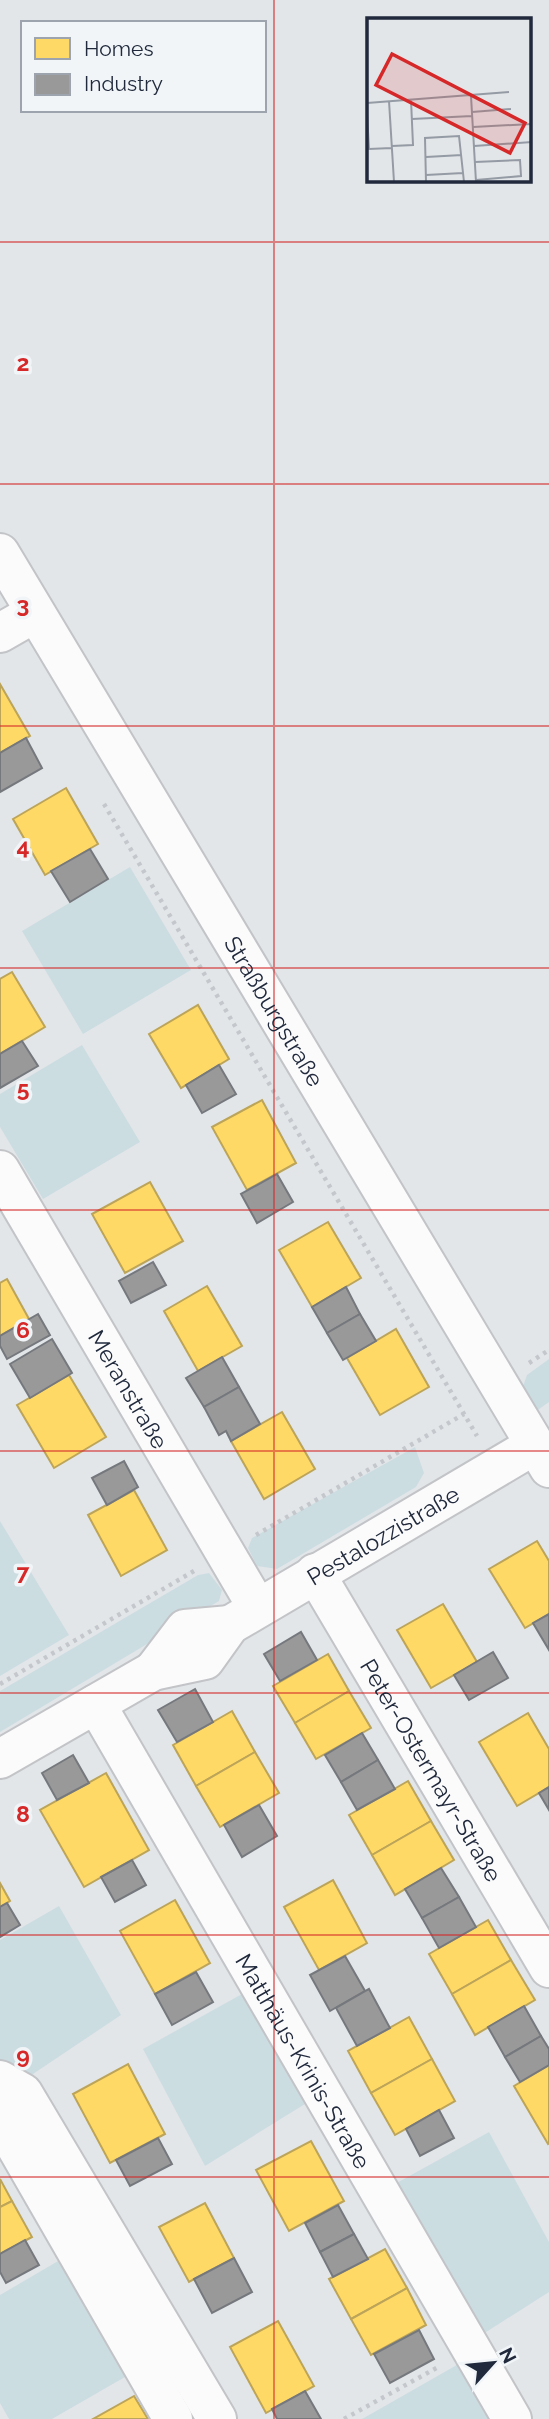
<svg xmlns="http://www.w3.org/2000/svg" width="549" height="2419" font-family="Raleway,sans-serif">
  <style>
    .green { fill: #ccdde2 }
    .homes { fill: #ffd966; stroke: #bca459; stroke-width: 2 }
    .industry { fill: #999; stroke: #75787d; stroke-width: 2 }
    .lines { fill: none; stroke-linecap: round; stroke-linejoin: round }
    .minor-casing { stroke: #c2c4c7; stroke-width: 42 }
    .path { stroke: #c4c7cc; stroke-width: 4.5; stroke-dasharray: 3.5 5; stroke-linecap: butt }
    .minor { stroke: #fbfbfc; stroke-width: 38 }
    .grid { fill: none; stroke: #d62828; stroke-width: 2; stroke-opacity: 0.55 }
    .labels { text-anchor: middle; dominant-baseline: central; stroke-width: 7; stroke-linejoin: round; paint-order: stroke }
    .street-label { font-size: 23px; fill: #212a3c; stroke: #f1f5f8 }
    .inset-road { fill: none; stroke: #959ba4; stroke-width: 2 }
    .view { fill: #d62828; fill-opacity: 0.15; stroke: #d62828; stroke-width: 3.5 }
    .inset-edge { fill: none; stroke: #212a3c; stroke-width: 3.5 }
    .grid-label { font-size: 23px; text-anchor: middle; font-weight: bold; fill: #d62828; stroke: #f1f5f8; stroke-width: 7; stroke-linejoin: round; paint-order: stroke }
  </style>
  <rect width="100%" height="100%" fill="#e3e6e9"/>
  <g class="green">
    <polygon points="130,867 191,970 83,1034 22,931"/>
    <polygon points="82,1045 140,1142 43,1199 0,1127 0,1094"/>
    <polygon points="549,1359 549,1402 535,1412 521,1392 527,1375"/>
    <polygon points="415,1447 424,1473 416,1487 277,1569 257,1566 248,1548 252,1538"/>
    <polygon points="0,1521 69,1635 0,1676"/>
    <polygon points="209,1573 222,1590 219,1601 0,1732 0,1691 198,1575"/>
    <polygon points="59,1906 121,2015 30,2076 0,2064 0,1940"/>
    <polygon points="242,1994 305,2104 205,2166 143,2049"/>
    <polygon points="489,2132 549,2242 549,2292 480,2336 393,2185"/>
    <polygon points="65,2257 132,2373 52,2419 9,2419 0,2403 0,2295"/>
    <polygon points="462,2362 494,2419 362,2419"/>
  </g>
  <g class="homes">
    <polygon points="0,684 30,736 0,753"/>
    <polygon points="66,788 98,844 45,875 13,819"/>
    <polygon points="12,972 45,1027 0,1054 0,979"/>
    <polygon points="198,1005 229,1059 181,1088 149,1034"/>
    <polygon points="262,1100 296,1163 247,1190 212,1127"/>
    <polygon points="150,1182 183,1241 125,1273 92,1214"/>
    <polygon points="328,1222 361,1278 312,1307 279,1250"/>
    <polygon points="7,1279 29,1319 0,1336 0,1283"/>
    <polygon points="207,1286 242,1346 198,1371 164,1311"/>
    <polygon points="396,1329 429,1387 380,1415 347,1358"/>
    <polygon points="69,1375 106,1437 54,1468 17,1405"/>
    <polygon points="282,1412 315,1469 264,1499 231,1441"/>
    <polygon points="134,1490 167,1550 121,1576 88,1515"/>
    <polygon points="537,1541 549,1561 549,1614 525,1628 489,1569"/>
    <polygon points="443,1604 477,1662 431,1688 397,1630"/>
    <polygon points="328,1654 349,1691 295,1723 273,1686"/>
    <polygon points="349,1691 371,1728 316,1759 295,1723"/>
    <polygon points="232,1711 255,1752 196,1786 173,1745"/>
    <polygon points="528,1713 549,1749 549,1787 517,1806 479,1742"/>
    <polygon points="255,1752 279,1793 220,1827 196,1786"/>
    <polygon points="106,1773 149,1850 84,1887 40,1810"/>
    <polygon points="408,1781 431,1821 372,1855 349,1815"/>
    <polygon points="431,1821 454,1860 395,1895 372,1855"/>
    <polygon points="333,1880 367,1943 319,1970 284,1907"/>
    <polygon points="0,1883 10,1901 0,1907"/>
    <polygon points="175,1900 210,1963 155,1994 120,1931"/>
    <polygon points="488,1920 511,1960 452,1994 429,1954"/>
    <polygon points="511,1960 535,2000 475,2035 452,1994"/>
    <polygon points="409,2017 432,2059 371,2093 348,2051"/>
    <polygon points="432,2059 455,2101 395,2135 371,2093"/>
    <polygon points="128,2064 165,2134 110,2163 73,2094"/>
    <polygon points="549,2065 549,2143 548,2144 514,2086"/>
    <polygon points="311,2141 344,2201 289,2231 256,2170"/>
    <polygon points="0,2179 12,2201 0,2207"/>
    <polygon points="12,2201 32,2237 0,2254 0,2207"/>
    <polygon points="205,2203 234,2258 189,2282 159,2227"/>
    <polygon points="385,2249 407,2288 351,2319 329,2279"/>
    <polygon points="407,2288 426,2325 371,2355 351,2319"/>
    <polygon points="278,2321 314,2386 266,2413 230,2347"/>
    <polygon points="134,2396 148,2419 93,2419"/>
  </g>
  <g class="industry">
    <polygon points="26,738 42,768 0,792 0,753"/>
    <polygon points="90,849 108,879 70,902 51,871"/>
    <polygon points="22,1041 38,1066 0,1088 0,1054"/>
    <polygon points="219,1065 236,1094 202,1113 186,1085"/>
    <polygon points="277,1174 293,1202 257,1223 241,1194"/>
    <polygon points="153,1262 166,1285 131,1303 119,1281"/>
    <polygon points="346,1287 360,1314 327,1333 312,1307"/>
    <polygon points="38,1314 50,1335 7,1359 0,1346 0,1336"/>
    <polygon points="360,1314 376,1341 343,1360 327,1333"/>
    <polygon points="52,1339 72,1373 30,1398 10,1364"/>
    <polygon points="222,1357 239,1387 204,1407 186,1378"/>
    <polygon points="239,1387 260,1424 231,1441 226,1431 219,1435 204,1407"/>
    <polygon points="124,1461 138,1487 107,1505 92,1478"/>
    <polygon points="549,1614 549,1650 533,1623"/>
    <polygon points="301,1632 317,1660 280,1681 264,1654"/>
    <polygon points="493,1652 508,1678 469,1700 454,1675"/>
    <polygon points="195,1689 213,1722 177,1742 158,1710"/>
    <polygon points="362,1733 378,1760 341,1782 325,1755"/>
    <polygon points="73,1755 89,1783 57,1800 42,1773"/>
    <polygon points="378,1760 395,1789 357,1810 341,1782"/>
    <polygon points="549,1787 549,1810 539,1793"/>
    <polygon points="259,1805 277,1836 242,1857 224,1825"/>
    <polygon points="132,1860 146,1885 115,1902 101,1877"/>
    <polygon points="441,1868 459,1897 422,1918 405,1889"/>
    <polygon points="459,1897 476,1927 439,1948 422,1918"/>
    <polygon points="7,1903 20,1925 0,1937 0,1907"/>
    <polygon points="345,1956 365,1991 330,2011 310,1975"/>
    <polygon points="196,1972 213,2002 172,2025 155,1994"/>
    <polygon points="369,1989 390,2028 357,2046 336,2008"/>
    <polygon points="524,2006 541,2036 505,2057 488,2027"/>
    <polygon points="541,2036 549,2049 549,2065 520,2082 505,2057"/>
    <polygon points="439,2110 454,2138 420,2156 406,2129"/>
    <polygon points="158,2138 172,2164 130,2186 116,2160"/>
    <polygon points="338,2205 354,2234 320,2252 305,2223"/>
    <polygon points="354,2234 368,2259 333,2277 320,2252"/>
    <polygon points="25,2240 39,2265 6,2283 0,2272 0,2254"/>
    <polygon points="234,2258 252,2292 212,2313 194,2279"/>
    <polygon points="419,2330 434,2359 390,2383 374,2354"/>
    <polygon points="305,2391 321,2419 277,2419 272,2409"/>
  </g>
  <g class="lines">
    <g class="minor-casing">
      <g id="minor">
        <path id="s1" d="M0,553L549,1468"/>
        <polyline points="0,633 35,613"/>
        <path id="s2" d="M0,1170L257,1607"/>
        <path id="s3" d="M315,1573L549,1968"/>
        <polyline points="153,1671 185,1629 230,1625"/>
        <path id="s4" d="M96,1704L512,2419"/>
        <path id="s5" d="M0,1759L153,1671L205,1660L230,1625L535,1445"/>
        <polyline points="0,2080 23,2093 217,2419"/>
        <polyline points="0,2119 173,2419"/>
      </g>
    </g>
    <g class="path">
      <polyline points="104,804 477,1436"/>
      <polyline points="529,1363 549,1350"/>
      <polyline points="256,1535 464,1414"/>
      <polyline points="0,1684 194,1571"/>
      <polyline points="344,2419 440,2366"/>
    </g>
    <use href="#minor" class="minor"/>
  </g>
  <path class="grid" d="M274,0V2419M0,242H549M0,484H549M0,726H549M0,968H549M0,1210H549M0,1451H549M0,1693H549M0,1935H549M0,2177H549"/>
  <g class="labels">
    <g class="street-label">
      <text stroke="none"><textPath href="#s1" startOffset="534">Straßburgstraße</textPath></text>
      <text stroke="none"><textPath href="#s2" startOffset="254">Meranstraße</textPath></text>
      <text stroke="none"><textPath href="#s5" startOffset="450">Pestalozzistraße</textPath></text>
      <text stroke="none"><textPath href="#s3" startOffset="229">Peter-Ostermayr-Straße</textPath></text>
      <text stroke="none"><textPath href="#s4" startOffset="413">Matthäus-Krinis-Straße</textPath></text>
    </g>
  </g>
  <g transform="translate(367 18)">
    <rect width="164" height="164" fill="#e3e6e9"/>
    <path class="inset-road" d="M104,78L109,164M22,83L27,164M0,85L142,74M105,94L144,91M0,95L2,131L25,130M45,101L105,98M106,109L165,106M25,128L46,127L44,82M107,128L165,124M59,139L95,137M108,144L153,142L154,158L109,162M59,157L96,155M59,164L58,120L92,118L97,164"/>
    <path class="view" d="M25,36L158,105L143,135L9,67Z"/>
    <rect width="164" height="164" class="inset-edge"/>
  </g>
  <g class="grid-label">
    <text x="23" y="371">2</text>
    <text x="23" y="613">3</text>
    <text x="23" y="855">4</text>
    <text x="23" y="1097">5</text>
    <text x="23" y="1338">6</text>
    <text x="23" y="1580">7</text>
    <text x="23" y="1822">8</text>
    <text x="23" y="2064">9</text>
  </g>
  <rect x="21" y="21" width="245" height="91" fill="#f1f5f8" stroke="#9ea4ad" stroke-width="2"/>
  <rect x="35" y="38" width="35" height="21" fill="#ffd966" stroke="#9ea4ad" stroke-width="2"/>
  <text x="84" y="56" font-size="21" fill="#212a3c">Homes</text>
  <rect x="35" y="74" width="35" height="21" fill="#999999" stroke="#9ea4ad" stroke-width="2"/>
  <text x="84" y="91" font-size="21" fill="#212a3c">Industry</text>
  <g transform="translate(493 2363) rotate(63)" stroke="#f1f5f8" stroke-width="5" paint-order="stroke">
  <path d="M0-5L12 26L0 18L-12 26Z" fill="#212a3c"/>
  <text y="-10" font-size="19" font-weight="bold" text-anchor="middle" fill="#212a3c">N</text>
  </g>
</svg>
